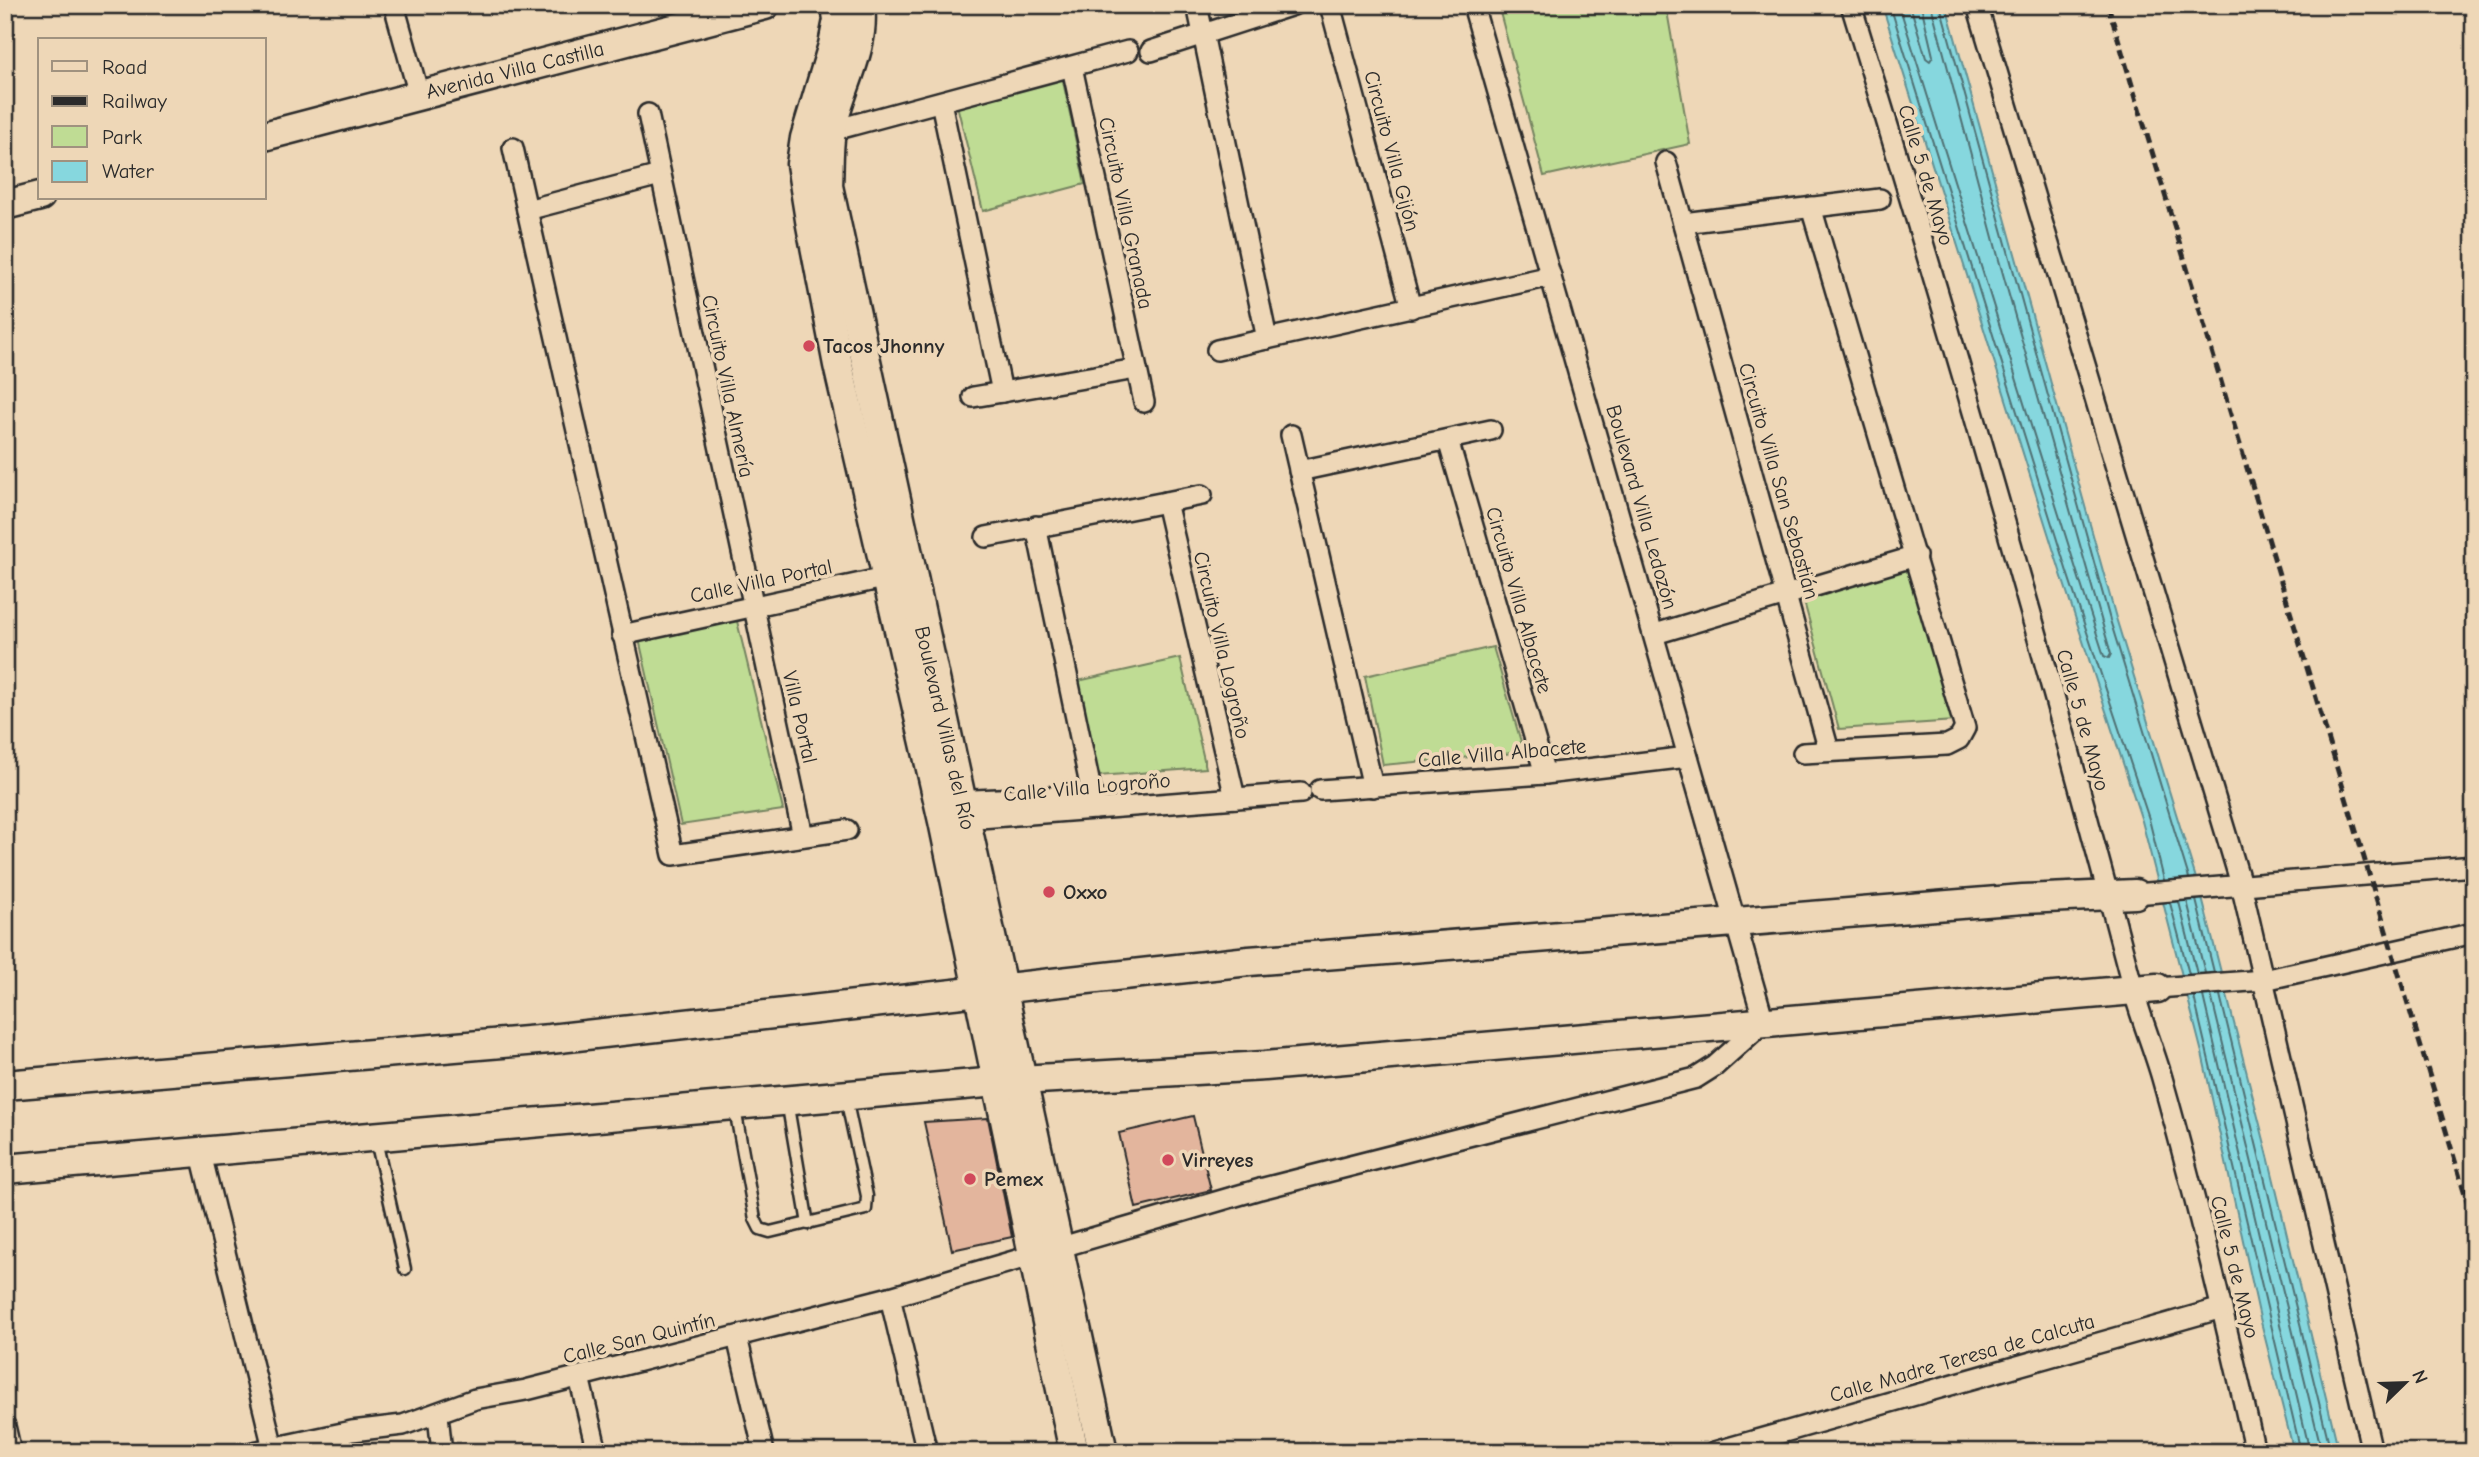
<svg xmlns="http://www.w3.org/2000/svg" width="2479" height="1457" font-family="'Comic Neue',sans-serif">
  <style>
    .green { fill: #bfdc94; stroke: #758460; stroke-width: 2 }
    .water { fill: #86d7de; stroke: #629296; stroke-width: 2 }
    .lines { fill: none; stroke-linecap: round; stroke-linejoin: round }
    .shore { stroke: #4f7073; stroke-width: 2 }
    .building { fill: #e3b59d; stroke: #2b2b2b; stroke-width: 2 }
    .lane-casing { stroke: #2b2b2b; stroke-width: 15 }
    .street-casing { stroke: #2b2b2b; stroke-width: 24 }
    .secondary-casing { stroke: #2b2b2b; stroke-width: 33 }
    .lane { stroke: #eed7b7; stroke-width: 10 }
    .street { stroke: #eed7b7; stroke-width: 19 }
    .secondary { stroke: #eed7b7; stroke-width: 28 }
    .rail { stroke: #2b2b2b; stroke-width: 5; stroke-dasharray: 10 5; stroke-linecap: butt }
    .poi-dot { fill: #d1495b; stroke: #eed7b7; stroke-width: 2.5 }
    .labels { text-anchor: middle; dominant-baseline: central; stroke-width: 7; stroke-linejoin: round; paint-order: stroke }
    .street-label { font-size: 21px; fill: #2b2b2b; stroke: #eed7b7 }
    .poi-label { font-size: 21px; font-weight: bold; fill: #2b2b2b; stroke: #eed7b7; text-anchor: start }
  </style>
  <rect width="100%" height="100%" fill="#eed7b7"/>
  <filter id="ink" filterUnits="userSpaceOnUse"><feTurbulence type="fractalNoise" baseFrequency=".0143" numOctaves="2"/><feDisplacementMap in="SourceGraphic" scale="14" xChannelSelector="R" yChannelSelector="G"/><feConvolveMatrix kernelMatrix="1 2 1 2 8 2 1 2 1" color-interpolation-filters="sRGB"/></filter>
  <g filter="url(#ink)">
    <g class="green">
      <polygon points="1498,5 1666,5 1690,144 1544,176"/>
      <polygon points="1061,72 1085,184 983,211 956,101"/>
      <polygon points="1909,566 1954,721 1839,729 1803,598"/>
      <polygon points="736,617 783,810 681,825 639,639"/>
      <polygon points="1493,647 1524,752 1383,765 1365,676"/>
      <polygon points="1180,658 1206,768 1098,776 1078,681"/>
    </g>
    <polygon class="water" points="1882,5 1946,5 2116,618 2202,898 2269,1160 2339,1452 2294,1452 2260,1318 2202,1053 2142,821 2061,574"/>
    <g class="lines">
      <g class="shore">
        <polyline points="1890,5 2067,572 2149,819 2164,880"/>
        <polyline points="1899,5 2076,569 2104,656 2109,658 2111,654 1999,260 1931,5"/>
        <polyline points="1910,5 1926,58 1930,61 1933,56 1921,5"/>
        <polyline points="1940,5 2110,620 2189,878"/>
        <polyline points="2196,900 2214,972"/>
        <polyline points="2187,901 2205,973"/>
        <polyline points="2179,902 2197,974"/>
        <polyline points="2170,903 2189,974"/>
        <polyline points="2211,995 2322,1452"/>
        <polyline points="2220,995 2331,1452"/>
        <polyline points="2203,996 2310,1452"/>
        <polyline points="2194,997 2301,1452"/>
      </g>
    </g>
    <g class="building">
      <polygon points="1193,1116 1211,1190 1136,1208 1119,1133"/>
      <polygon points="988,1118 1012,1237 952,1250 924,1122"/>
    </g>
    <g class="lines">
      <g class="lane-casing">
        <g id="lane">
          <polyline points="787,1101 808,1224"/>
          <polyline points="735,1109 755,1219 760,1229 770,1232 866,1209 867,1196 846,1098"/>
          <polyline points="376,1140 405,1269"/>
        </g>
      </g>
      <g class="street-casing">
        <g id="street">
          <polyline points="394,5 419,95"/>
          <polyline points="1197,5 1267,339"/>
          <polyline points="1330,5 1411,308"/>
          <path d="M1851,5C1951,330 2046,656 2132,985C2140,1016 2153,1047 2162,1078C2197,1202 2227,1327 2255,1452"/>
          <polyline points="1977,5 2241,884 2372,1452"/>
          <polyline points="1151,51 1293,5"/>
          <polyline points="1072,67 1144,402"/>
          <polyline points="941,102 1002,392"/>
          <polyline points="648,114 803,836"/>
          <polyline points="823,133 1128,51"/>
          <polyline points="513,148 673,855 847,830"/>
          <polyline points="1666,162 1829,751"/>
          <polyline points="527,210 660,175"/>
          <polyline points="1683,223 1880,199"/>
          <polyline points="1217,350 1551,276"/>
          <polyline points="973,397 1136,369"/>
          <polyline points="1291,435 1373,787"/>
          <polyline points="1448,440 1545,774"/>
          <polyline points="1299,471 1491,430"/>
          <polyline points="1166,502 1235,798"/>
          <polyline points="1036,526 1095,809"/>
          <polyline points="986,537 1202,495"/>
          <polyline points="1655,634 1916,556"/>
          <polyline points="622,635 898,575"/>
          <polyline points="1803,753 1947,745 1959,739 1965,728 1811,207"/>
          <polyline points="1320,790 1545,774 1688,757"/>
          <polyline points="951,801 1093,795"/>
          <polyline points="954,820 1301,793"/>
          <polyline points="2135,894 2474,866"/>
          <polyline points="2157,988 2264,980 2474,933"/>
          <polyline points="201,1154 274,1452"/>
          <polyline points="890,1297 927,1452"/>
          <polyline points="737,1337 764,1452"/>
          <polyline points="579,1377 597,1452"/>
          <polyline points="438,1415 442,1452"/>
          <polyline points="5,1426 11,1452"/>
          <polyline points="253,1452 352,1431 403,1425 475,1399 526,1390 890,1297 1260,1189 1696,1078 1715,1066 1764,1022 1473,5"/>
          <polyline points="1714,1452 2222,1308"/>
        </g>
      </g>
      <g class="secondary-casing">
        <g id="secondary">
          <polyline points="836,5 838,20 833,45 805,138 801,164 810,220 838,365 943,821 1074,1452"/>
          <path d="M860,5C866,50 839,89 831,131C828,149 829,168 828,186L1103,1452"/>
          <polyline points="264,136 765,5"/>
          <polyline points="5,205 40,196"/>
          <polyline points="5,1085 550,1039 1249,961 2023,899 2135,894"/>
          <polyline points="5,1169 1020,1080 1265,1066 2157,988"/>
        </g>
      </g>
      <use href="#lane" class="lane"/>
      <use href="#street" class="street"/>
      <use href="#secondary" class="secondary"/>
      <polyline class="rail" points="2108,5 2474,1224"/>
    </g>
  </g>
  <g class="poi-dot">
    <circle cx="809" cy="346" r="7"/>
    <circle cx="1049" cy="892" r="7"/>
    <circle cx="1168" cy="1160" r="7"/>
    <circle cx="970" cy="1179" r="7"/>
  </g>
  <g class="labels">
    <g class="street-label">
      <text transform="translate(515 70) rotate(-14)">Avenida Villa Castilla</text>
      <text transform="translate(1392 151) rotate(75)">Circuito Villa Gijón</text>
      <text transform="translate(1926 175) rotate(73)">Calle 5 de Mayo</text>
      <text transform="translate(1126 213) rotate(78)">Circuito Villa Granada</text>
      <text transform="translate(728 386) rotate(78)">Circuito Villa Almería</text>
      <text transform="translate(1779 481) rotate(74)">Circuito Villa San Sebastián</text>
      <text transform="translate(1642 507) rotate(74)">Boulevard Villa Ledozón</text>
      <text transform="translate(761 581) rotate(-12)">Calle Villa Portal</text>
      <text transform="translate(1519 600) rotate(74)">Circuito Villa Albacete</text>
      <text transform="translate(1222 645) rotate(77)">Circuito Villa Logroño</text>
      <text transform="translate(800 717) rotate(77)">Villa Portal</text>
      <text transform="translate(2083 720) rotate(74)">Calle 5 de Mayo</text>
      <text transform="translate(945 728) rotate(77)">Boulevard Villas del Río</text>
      <text transform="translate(1502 753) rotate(-5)">Calle Villa Albacete</text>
      <text transform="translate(1087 787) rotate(-5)">Calle Villa Logroño</text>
      <text transform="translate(2235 1267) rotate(76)">Calle 5 de Mayo</text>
      <text transform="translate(639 1338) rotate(-14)">Calle San Quintín</text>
      <text transform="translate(1962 1358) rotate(-16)">Calle Madre Teresa de Calcuta</text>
    </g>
    <g class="poi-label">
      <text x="823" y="346">Tacos Jhonny</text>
      <text x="1063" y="892">Oxxo</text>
      <text x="1182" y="1160">Virreyes</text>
      <text x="984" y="1179">Pemex</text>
    </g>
  </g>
  <rect width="2479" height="1457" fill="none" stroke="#eed7b7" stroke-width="28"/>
  <rect x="14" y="14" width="2451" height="1429" fill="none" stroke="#2b2b2b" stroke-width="2.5" filter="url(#ink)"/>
  <rect x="38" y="38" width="228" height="161" fill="#eed7b7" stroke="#a0927f" stroke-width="2"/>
  <rect x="52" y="61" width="35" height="10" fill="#eed7b7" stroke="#a0927f" stroke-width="2"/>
  <text x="102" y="74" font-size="21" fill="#2b2b2b">Road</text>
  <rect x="52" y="96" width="35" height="10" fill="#2b2b2b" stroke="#a0927f" stroke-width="2"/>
  <text x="102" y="108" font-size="21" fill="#2b2b2b">Railway</text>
  <rect x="52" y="126" width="35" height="21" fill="#bfdc94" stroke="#a0927f" stroke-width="2"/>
  <text x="102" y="144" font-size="21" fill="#2b2b2b">Park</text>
  <rect x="52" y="161" width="35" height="21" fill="#86d7de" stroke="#a0927f" stroke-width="2"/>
  <text x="102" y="178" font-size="21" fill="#2b2b2b">Water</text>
  <g transform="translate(2405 1383) rotate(67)" stroke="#eed7b7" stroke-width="5" paint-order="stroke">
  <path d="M0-5L12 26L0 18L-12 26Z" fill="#2b2b2b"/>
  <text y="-10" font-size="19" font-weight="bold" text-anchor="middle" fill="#2b2b2b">N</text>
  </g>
</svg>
